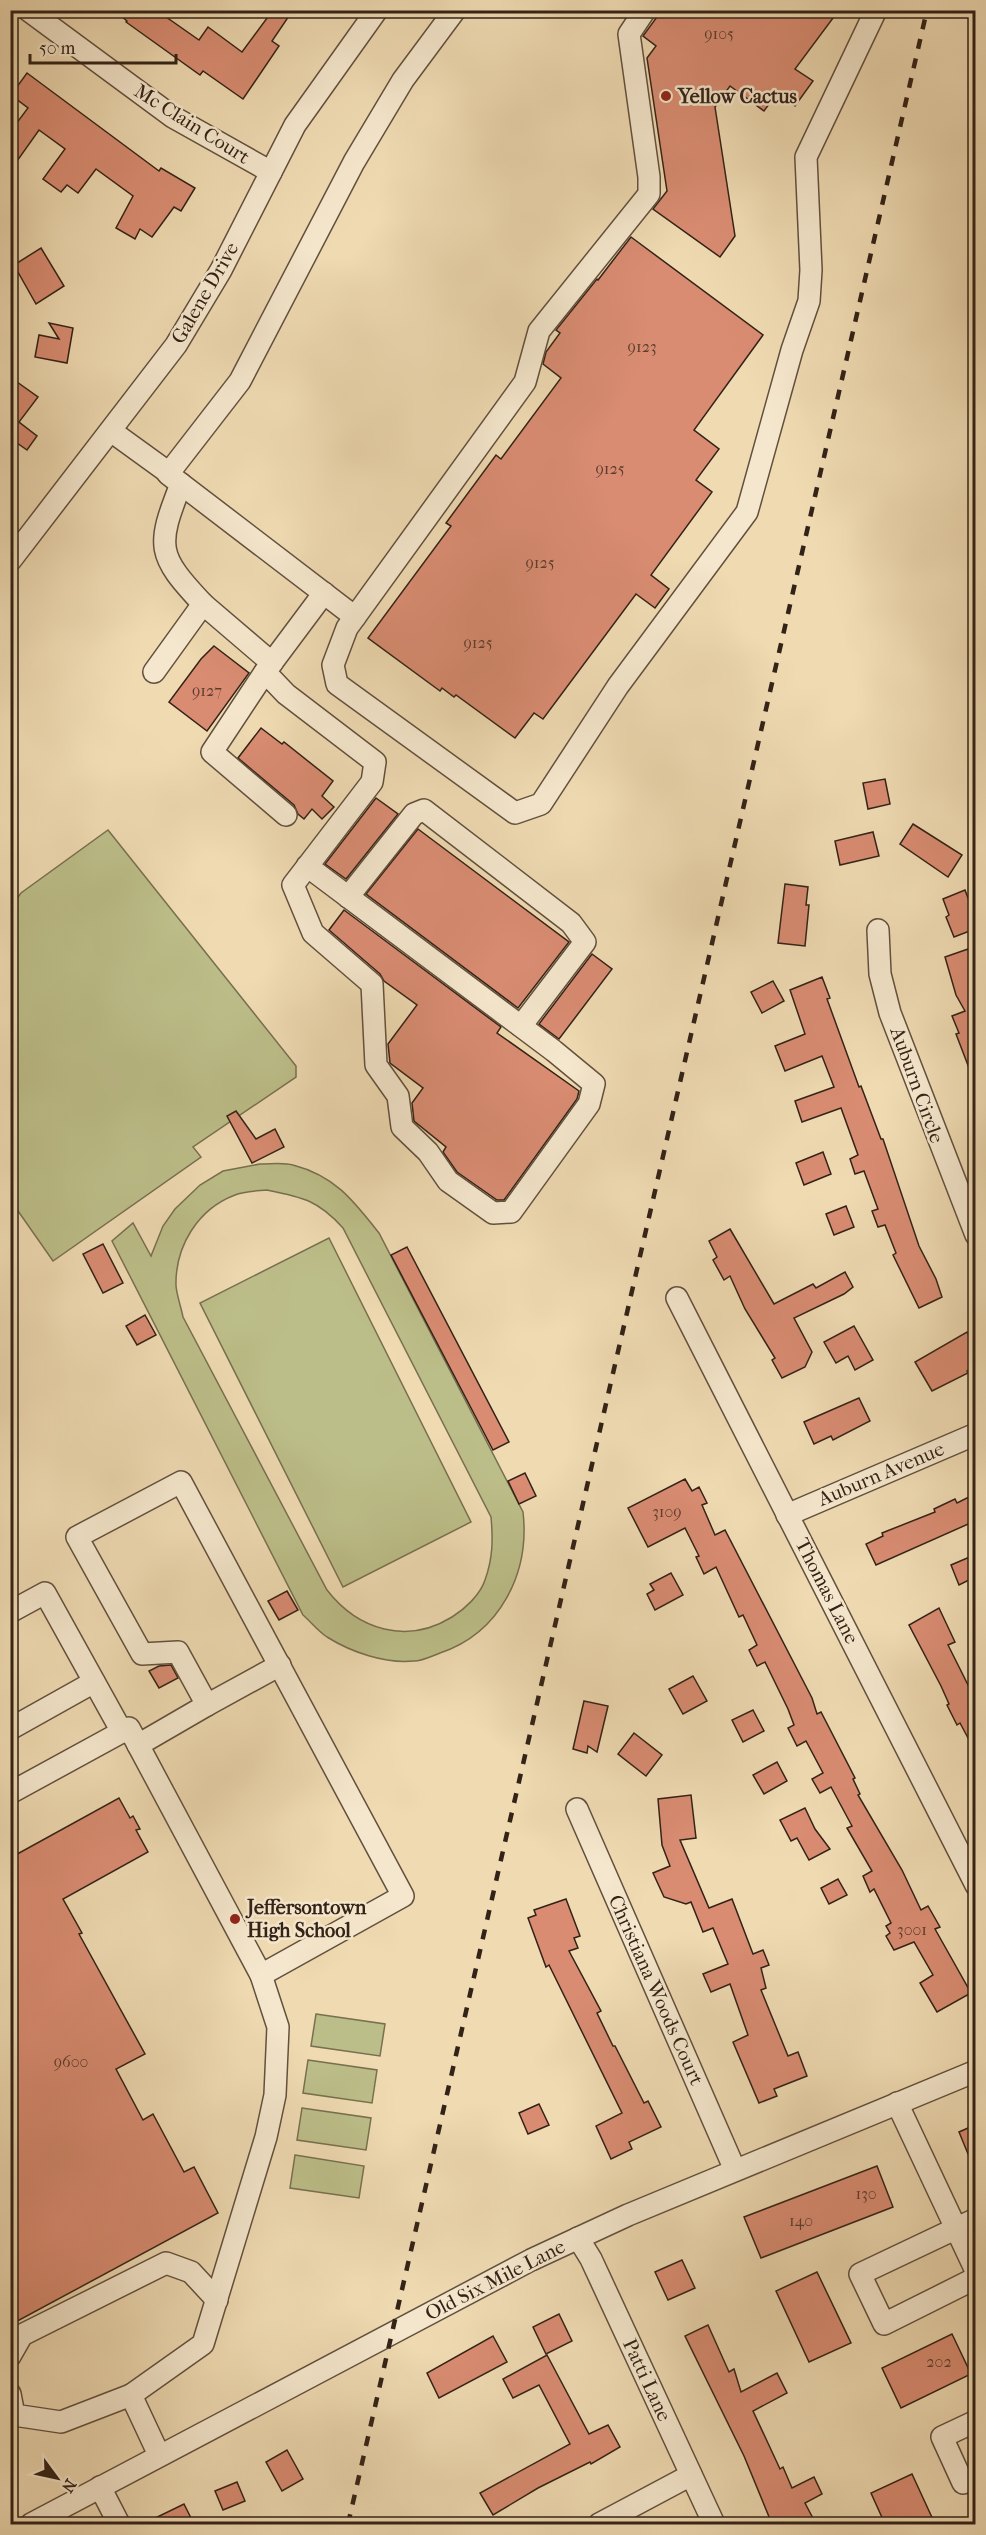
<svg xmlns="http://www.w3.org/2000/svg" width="986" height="2535" font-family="'IM FELL French Canon',serif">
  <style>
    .green { fill: #bcbe89; stroke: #787050; stroke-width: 1.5; fill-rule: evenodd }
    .building { fill: #d98c72; stroke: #332217; stroke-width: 1.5 }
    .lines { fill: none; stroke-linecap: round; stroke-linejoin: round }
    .minor-casing { stroke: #62503e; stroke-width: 24 }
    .minor { stroke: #f5e7cd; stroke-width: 21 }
    .rail { stroke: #332217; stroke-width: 4.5; stroke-dasharray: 10 10; stroke-linecap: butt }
    .poi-dot { fill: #8f2418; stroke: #f5e7cd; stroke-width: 2 }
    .labels { text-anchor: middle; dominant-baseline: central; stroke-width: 5; stroke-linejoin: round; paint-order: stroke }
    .number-label { font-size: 16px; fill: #5c3c2e }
    .poi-label { font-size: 20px; font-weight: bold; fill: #332217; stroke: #f5e7cd; text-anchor: start }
    .street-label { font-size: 20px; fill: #332217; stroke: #f5e7cd }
  </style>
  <rect width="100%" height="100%" fill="#efdab2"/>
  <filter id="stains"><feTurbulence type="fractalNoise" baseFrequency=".00333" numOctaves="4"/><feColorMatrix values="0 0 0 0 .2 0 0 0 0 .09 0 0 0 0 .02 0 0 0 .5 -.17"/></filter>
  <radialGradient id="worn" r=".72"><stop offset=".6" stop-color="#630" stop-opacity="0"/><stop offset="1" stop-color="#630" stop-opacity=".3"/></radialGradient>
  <g class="green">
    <polygon points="108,830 296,1066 296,1077 193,1147 201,1157 53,1261 11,1201 10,908 21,893"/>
    <path d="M260,1164C271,1164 283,1162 293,1165C335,1176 353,1200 379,1233L523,1512C530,1573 500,1633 440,1653C432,1656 422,1661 414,1661C385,1664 351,1652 327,1637C318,1631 311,1622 303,1615L112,1241L133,1223L151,1256L163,1226L175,1209L200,1185L223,1171ZM267,1190C302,1197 318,1200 343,1228L491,1517C493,1539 493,1558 485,1580C480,1595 465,1609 452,1617C407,1645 358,1630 327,1590L183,1317C181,1307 177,1296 176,1286C175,1246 198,1209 235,1195C244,1191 257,1191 267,1190Z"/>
    <polygon points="329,1238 471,1522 343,1587 200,1303"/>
    <polygon points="316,2014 385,2024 380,2056 311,2046"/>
    <polygon points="308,2060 377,2070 372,2103 303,2093"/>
    <polygon points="302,2108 371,2118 366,2150 297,2140"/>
    <polygon points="295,2155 364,2166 359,2198 290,2188"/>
  </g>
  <g class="building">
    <polygon points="114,10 156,10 199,40 208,27 242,52 273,10 293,10 272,41 279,46 243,99 203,71 200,75 126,22 127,21"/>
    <polygon points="662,10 839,10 795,69 813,81 795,106 777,93 764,111 730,86 715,107 735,236 720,257 653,209 667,191 647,58 656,46 643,36"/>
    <polygon points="27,73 159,171 161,168 195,188 181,211 174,207 152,237 140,229 135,239 116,228 133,196 96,169 78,193 67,185 61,192 43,179 65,149 39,130 10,171 10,132 28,108 11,95"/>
    <polygon points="631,237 763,335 694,430 719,449 696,480 712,492 651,575 669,589 655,608 636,594 543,719 534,713 515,738 456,695 454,697 442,688 440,691 368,638 451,526 446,523 496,455 501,459 561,378 543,364 546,352 560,333 556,330 597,279 598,280"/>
    <polygon points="41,248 64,286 36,304 14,265"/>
    <polygon points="49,323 73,328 67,363 35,357 39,335 59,339"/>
    <polygon points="10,377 38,397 19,422 37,436 27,450 10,438"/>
    <polygon points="214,646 249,673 207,731 169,702 201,659"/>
    <polygon points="261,728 282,744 284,742 333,781 322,796 334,807 322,819 312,809 304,819 298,814 294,805 238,758"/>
    <polygon points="885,779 890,804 868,809 863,783"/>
    <polygon points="376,798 398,814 346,879 325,864"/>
    <polygon points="913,824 962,855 948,877 900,844"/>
    <polygon points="418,829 569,942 518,1008 366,894"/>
    <polygon points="873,832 879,856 840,865 835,841"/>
    <polygon points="785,884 808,887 806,905 809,905 805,946 778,943"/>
    <polygon points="965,890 975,917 975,929 954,937 946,917 949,915 943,899"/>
    <polygon points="344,910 501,1027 497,1033 579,1091 577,1099 504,1200 497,1200 457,1172 443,1152 446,1147 414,1121 412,1103 423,1088 390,1063 388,1044 417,1005 384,981 380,974 329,930"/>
    <polygon points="968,949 975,971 974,1081 956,1034 959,1033 952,1016 965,1011 956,995 945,957"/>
    <polygon points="592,954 612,969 559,1039 539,1024"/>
    <polygon points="822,977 830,998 827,999 859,1087 861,1086 881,1139 883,1139 919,1246 936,1279 942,1297 919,1308 893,1255 896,1253 885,1225 878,1227 872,1211 878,1209 864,1171 855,1174 850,1159 858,1155 841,1108 802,1122 795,1101 834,1087 822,1056 785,1071 775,1046 805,1034 790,990"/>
    <polygon points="773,981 784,1001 762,1013 751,992"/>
    <polygon points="236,1111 256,1139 275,1129 284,1147 252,1163 227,1116"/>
    <polygon points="823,1152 831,1174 804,1185 796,1163"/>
    <polygon points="846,1206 854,1227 834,1235 826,1214"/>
    <polygon points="730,1229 774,1304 813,1284 816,1288 845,1272 853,1287 844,1294 794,1318 812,1352 805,1367 782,1378 772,1360 775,1358 745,1309 730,1276 724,1280 713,1260 717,1257 709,1241"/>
    <polygon points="103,1244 123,1283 103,1293 83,1254"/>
    <polygon points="407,1247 509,1442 493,1450 391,1255"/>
    <polygon points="145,1315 156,1335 137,1345 126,1326"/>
    <polygon points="854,1326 873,1360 855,1370 848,1356 836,1363 824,1342"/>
    <polygon points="967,1332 975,1348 975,1366 967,1371 968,1373 932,1391 915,1362"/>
    <polygon points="859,1398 870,1421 833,1440 831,1436 814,1444 804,1422"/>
    <polygon points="525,1473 536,1496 519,1504 508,1481"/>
    <polygon points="685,1479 692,1491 699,1487 707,1503 702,1505 715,1535 725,1530 812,1698 817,1714 821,1712 855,1778 853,1779 860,1794 858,1795 902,1870 921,1910 928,1906 940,1927 935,1929 971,1993 937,2012 920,1983 933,1975 914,1942 894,1950 886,1936 890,1933 886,1926 891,1923 874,1889 870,1892 863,1876 872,1871 847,1828 852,1826 831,1787 820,1793 812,1779 823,1773 806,1741 797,1746 788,1728 794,1725 788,1709 765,1662 757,1666 749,1650 757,1645 743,1615 739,1617 716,1567 704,1574 696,1557 699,1556 685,1528 648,1547 628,1508"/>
    <polygon points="975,1494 975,1521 876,1565 866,1544 883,1536 882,1533 935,1512 934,1509 955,1499 957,1503"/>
    <polygon points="972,1556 975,1564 975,1577 959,1585 951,1565"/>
    <polygon points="671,1573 683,1595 655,1610 647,1594 654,1590 650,1584"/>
    <polygon points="287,1591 298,1610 279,1620 268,1601"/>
    <polygon points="939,1608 955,1642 948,1645 975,1699 975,1751 960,1723 957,1725 947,1705 949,1704 941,1686 909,1625"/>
    <polygon points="171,1665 178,1678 159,1688 149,1671 159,1666"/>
    <polygon points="693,1676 707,1701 683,1714 669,1689"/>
    <polygon points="584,1701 608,1706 597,1752 588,1746 587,1753 573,1749"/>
    <polygon points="753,1710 764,1731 743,1742 732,1720"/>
    <polygon points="634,1733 662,1755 646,1776 618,1754"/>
    <polygon points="777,1762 787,1781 764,1794 753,1775"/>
    <polygon points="691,1795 696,1838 680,1840 709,1908 732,1899 753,1954 763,1950 769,1965 761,1968 766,1988 761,1990 788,2056 798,2052 807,2076 774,2089 777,2096 759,2103 733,2042 748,2035 730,1984 711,1992 703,1974 728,1964 713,1928 703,1932 691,1902 686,1904 664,1897 653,1873 670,1866 662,1845 658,1799"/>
    <polygon points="119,1798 130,1818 133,1816 140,1829 136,1830 148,1852 63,1899 82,1933 79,1934 145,2054 116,2069 143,2120 153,2114 184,2172 194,2167 218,2213 10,2325 10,1858"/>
    <polygon points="805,1808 815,1829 830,1849 809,1860 797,1838 791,1841 780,1820"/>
    <polygon points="838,1879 847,1895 829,1904 821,1888"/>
    <polygon points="566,1899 580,1936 574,1938 578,1948 569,1951 601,2011 597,2013 613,2046 615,2046 644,2103 648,2101 661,2127 629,2142 632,2149 611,2159 596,2126 622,2113 549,1965 546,1967 528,1918 536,1915 534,1910"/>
    <polygon points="539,2104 549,2125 528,2134 519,2113"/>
    <polygon points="975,2125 975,2171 959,2132"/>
    <polygon points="877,2166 893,2207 761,2258 744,2217"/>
    <polygon points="682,2260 695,2288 668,2300 655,2272"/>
    <polygon points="817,2272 851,2343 809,2362 776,2291"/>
    <polygon points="559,2314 572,2341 546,2354 533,2327"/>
    <polygon points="708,2325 729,2372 734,2369 741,2392 777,2373 787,2393 753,2411 780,2469 783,2467 792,2488 814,2477 822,2494 805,2503 816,2524 772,2524 744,2456 685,2336"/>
    <polygon points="952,2334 971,2374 901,2408 882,2368"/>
    <polygon points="493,2336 507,2362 439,2398 427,2373"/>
    <polygon points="547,2355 589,2434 608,2425 620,2447 591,2464 590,2462 538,2488 493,2515 480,2493 570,2444 539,2385 513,2398 503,2379"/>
    <polygon points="287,2450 303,2479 282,2491 266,2462"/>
    <polygon points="912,2474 935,2524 885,2524 871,2493"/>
    <polygon points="237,2482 245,2501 223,2510 215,2491"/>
    <polygon points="184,2504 194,2524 143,2524"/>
  </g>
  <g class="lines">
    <g class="minor-casing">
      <g id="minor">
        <polyline points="28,10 173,117 271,172"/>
        <polyline points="645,10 629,34 649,177 649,194 539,331 525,382 347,628 333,665 337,684 515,813 541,804 618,686 747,512 792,350 809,301 811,270 806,157 876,10"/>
        <polyline points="111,431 169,473"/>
        <path d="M181,484C156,547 157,555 203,604"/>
        <polyline points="10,561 176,345 221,270 295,125 377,10"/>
        <polyline points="355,617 168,474 240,381 354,162 403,80 455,10"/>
        <polyline points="154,672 203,604 272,663"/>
        <polyline points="265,672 212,752 286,815"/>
        <polyline points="307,866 554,1051 594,1084 589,1104 511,1212 493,1213 448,1181 428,1152 402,1127 398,1096 376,1065 372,984 313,933 293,885 372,782 375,762 286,694 265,672 324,593"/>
        <polyline points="348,897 414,814 424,810 571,923 585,942 521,1026"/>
        <polyline points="878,930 880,974 890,1013 976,1235"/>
        <polyline points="677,1298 976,1885"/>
        <polyline points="787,1515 976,1434"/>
        <polyline points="10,1612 45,1593 122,1732"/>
        <polyline points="207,1705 280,1665"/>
        <polyline points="10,1729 94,1682"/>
        <polyline points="138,1745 207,1705 178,1652 142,1654 77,1537 181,1482 403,1896 261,1975"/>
        <polyline points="10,1793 129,1728 261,1975 278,2027 275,2095 266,2137 203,2344 131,2395 159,2455"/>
        <polyline points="577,1809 735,2170"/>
        <polyline points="897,2103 976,2271"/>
        <polyline points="976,2219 860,2274 884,2324 976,2278"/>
        <polyline points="578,2238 591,2259 714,2524"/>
        <polyline points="10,2356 22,2335 166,2263 191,2272 217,2300"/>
        <polyline points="10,2394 14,2415 61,2422 131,2395"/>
        <polyline points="976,2421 942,2437 963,2483 976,2478"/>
        <polyline points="100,2487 119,2524"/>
        <polyline points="31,2524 531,2260 628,2215 976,2071"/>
        <polyline points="599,2524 691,2475"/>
      </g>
    </g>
    <use href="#minor" class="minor"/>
    <polyline class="rail" points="348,2524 927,10"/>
  </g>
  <g class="poi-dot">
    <circle cx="666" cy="96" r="6"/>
    <circle cx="235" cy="1919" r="6"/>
  </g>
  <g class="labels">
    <g class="number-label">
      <text x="719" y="33">9105</text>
      <text x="642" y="346">9123</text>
      <text x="610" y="468">9125</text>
      <text x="540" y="562">9125</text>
      <text x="478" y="642">9125</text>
      <text x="207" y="690">9127</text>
      <text x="667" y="1511">3109</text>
      <text x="912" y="1929">3001</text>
      <text x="71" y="2061">9600</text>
      <text x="866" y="2193">130</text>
      <text x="801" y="2220">140</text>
      <text x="939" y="2361">202</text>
    </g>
    <g class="poi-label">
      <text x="678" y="96">Yellow Cactus</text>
      <text x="247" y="1907">Jeffersontown<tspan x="247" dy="23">High School</tspan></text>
    </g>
    <g class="street-label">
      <text transform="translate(192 124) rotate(32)">Mc Clain Court</text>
      <text transform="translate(205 293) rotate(-60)">Galene Drive</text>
      <text transform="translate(917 1085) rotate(70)">Auburn Circle</text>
      <text transform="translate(881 1474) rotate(-23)">Auburn Avenue</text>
      <text transform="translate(827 1591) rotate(63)">Thomas Lane</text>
      <text transform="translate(656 1990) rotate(66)">Christiana Woods Court</text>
      <text transform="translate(495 2280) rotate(-27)">Old Six Mile Lane</text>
      <text transform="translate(647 2380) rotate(65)">Patti Lane</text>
    </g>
  </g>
  <rect width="986" height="2535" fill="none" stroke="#efdab2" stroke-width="36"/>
  <rect x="12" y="12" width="962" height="2511" fill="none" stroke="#332217" stroke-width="3"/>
  <rect x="18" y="18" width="950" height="2499" fill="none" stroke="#332217" stroke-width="1.5"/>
  <g transform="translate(57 2478) rotate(123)" stroke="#f5e7cd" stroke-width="4.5" paint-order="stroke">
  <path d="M0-4.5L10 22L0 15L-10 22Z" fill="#332217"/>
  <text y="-9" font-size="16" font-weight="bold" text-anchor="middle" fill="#332217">N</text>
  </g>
  <path d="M30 54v9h146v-9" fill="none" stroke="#332217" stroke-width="3"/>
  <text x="39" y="54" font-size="18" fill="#332217" stroke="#f5e7cd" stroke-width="4.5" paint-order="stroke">50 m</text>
  <rect width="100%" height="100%" filter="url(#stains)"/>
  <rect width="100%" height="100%" fill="url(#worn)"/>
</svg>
